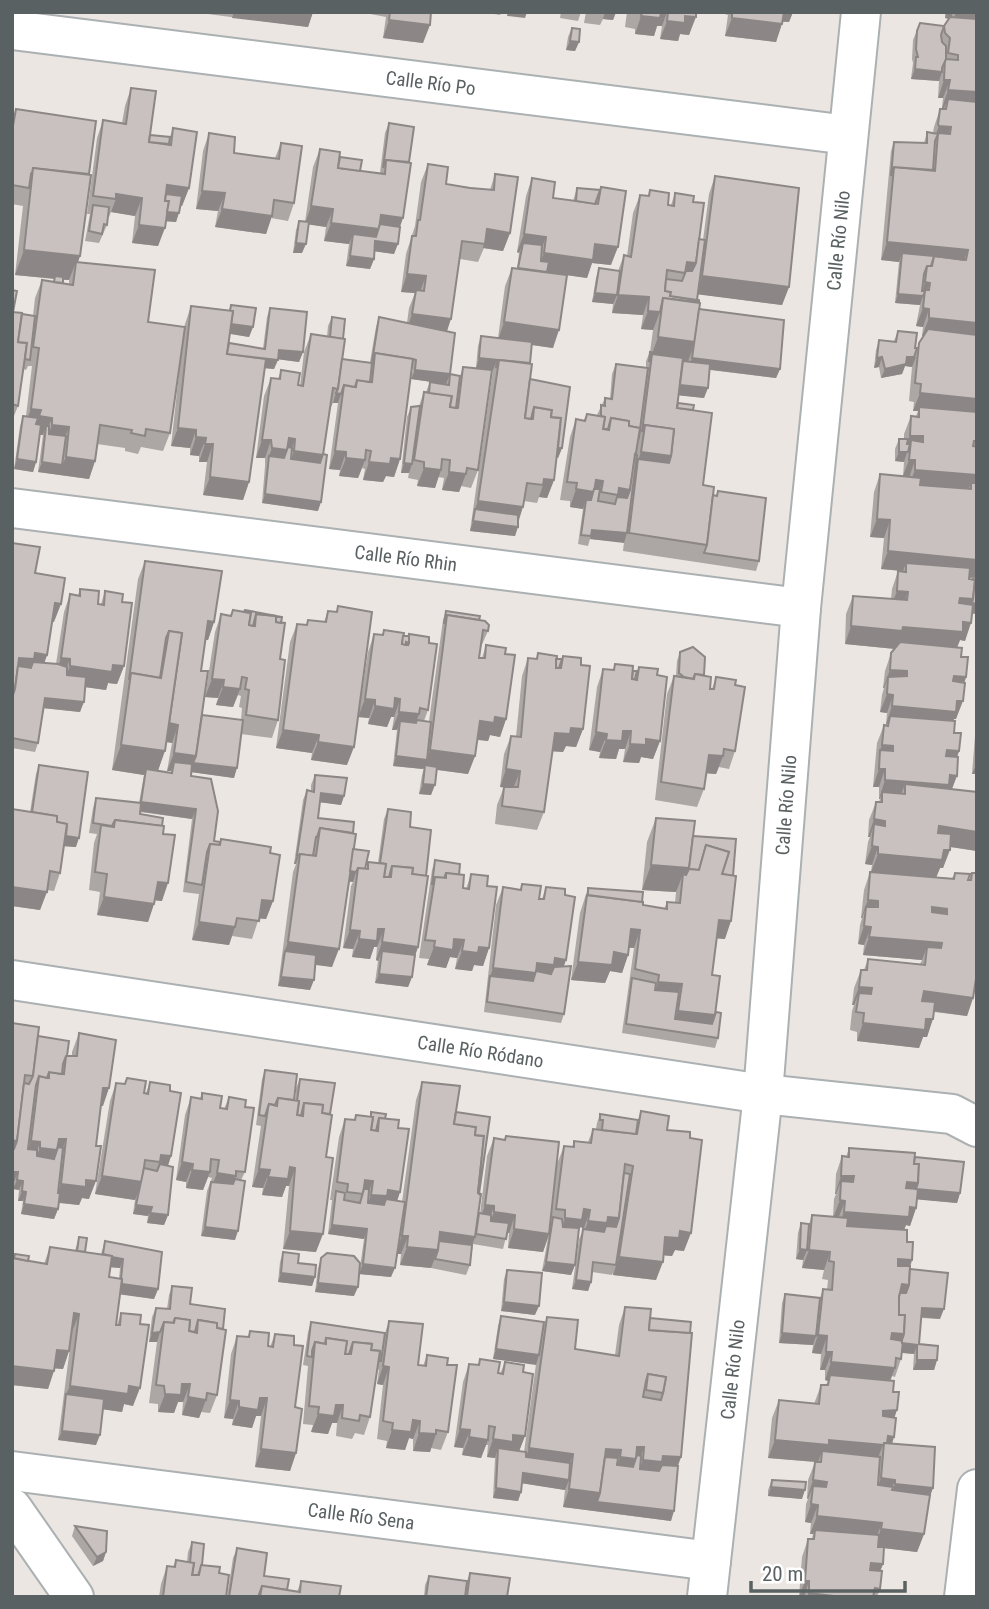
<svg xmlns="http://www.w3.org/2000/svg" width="989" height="1609" font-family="'Roboto Condensed',sans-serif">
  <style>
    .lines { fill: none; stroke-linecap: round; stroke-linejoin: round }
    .minor-casing { stroke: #abb0b2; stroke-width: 42 }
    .tertiary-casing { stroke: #abb0b2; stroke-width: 42 }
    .minor { stroke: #fff; stroke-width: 38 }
    .tertiary { stroke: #fff; stroke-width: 38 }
    .wall { fill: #aca6a4; fill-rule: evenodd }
    .shaded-wall { fill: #8c8786 }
    .building { fill: #c8c1bf; stroke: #8c8786; stroke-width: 2; fill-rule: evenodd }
    .labels { text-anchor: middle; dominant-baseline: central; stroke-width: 5; stroke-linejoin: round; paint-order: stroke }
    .street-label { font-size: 19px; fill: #5a6162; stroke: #fff }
  </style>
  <rect width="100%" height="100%" fill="#ece6e2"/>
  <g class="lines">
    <g class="minor-casing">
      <g id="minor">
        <path id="s1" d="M12,30L848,135"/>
        <path id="s2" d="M12,508L801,608"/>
        <path id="s3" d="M12,980L763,1094L952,1114L977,1127"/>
        <path id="s4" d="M12,1471L711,1561"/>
        <polyline points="964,1597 977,1489"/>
      </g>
    </g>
    <g class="tertiary-casing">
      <g id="tertiary">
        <polyline points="12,1508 74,1597"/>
        <path id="s5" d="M707,1597L763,1094L801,608L861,12"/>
      </g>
    </g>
    <use href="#minor" class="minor"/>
    <use href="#tertiary" class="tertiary"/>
  </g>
  <g class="wall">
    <polygon points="313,12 308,27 200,13 200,12"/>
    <polygon points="360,12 431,12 423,43 383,38 386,17"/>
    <polygon points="482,12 502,12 500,15"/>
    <polygon points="561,12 581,12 578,21 560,18"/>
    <polygon points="586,12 616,12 613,20 603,19 600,25 584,23"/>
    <polygon points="627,12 696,12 689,35 680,34 678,41 660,39 662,26 657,26 654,36 635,34 635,29 625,27"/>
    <polygon points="717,12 793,12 789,22 782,22 776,42 725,36 728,15"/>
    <polygon points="945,12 977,12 977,578 969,578 977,614 972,613 965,641 960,640 957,647 961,657 966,677 956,719 954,719 953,721 954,733 959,751 957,757 952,790 977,792 977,851 950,847 943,868 940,868 936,877 952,878 955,873 969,880 972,873 973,998 967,1016 934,1012 927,1037 923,1037 919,1048 857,1041 857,1032 850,1030 852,1011 854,1005 852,1005 854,988 861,970 864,970 868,959 920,964 922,960 863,955 864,945 858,944 860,925 862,918 861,918 864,890 870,872 871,872 872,865 865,864 868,842 870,837 868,837 869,820 876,802 879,802 880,799 879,799 879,787 873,787 877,743 884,725 887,724 886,724 887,713 880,712 882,695 884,688 883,688 885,671 891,653 895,649 845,644 846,614 853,596 891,599 892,589 898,571 903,572 903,571 881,569 884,538 870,537 874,492 880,474 903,477 904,462 895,461 895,449 899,439 904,439 904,434 911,416 916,416 918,411 913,411 914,402 909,401 912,367 905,366 902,374 881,378 879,367 874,368 876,350 879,340 894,341 898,331 915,348 917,348 923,336 922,336 923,327 916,326 920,305 895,303 899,262 881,260 891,151 894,142 924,143 927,132 933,133 934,127 940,109 944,108 942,108 943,98 938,98 939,81 911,79 913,63 912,59 913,40 920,23 944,26 949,19 945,18"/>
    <polygon points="572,28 579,42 575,51 566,50 568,37"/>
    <polygon points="131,88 150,135 170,137 173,128 189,188 182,206 180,206 176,222 166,221 158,246 132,243 135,216 111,212 109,217 108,217 107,225 99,243 85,241 90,214 87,214 97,138 103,120 122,123 125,106"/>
    <path d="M16,109L80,256L78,262L148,322L184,327L191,306L229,310L231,305L253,327L249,337L230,334L229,343L263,349L267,317L270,308L303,352L299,362L278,359L274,369L265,368L249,482L243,500L203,495L207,462H199V456L190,455V448L171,446L181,355L170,433L163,451L141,447L138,454L125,451V448L97,444L95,461L89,479L38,472L43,435H40L36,462L33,472L14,469L20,426L23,416H26L32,366H28L26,370L23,369L18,406L12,421V290L13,312L33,316L35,298L42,280L53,282L54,279L15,275L23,206L12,204V120ZM63,280H69V284L63,283Z"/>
    <polygon points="389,123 400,227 394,254 374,251 374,259 370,269 346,266 349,244 324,241 326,227 309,224 302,253 293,253 296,230 299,221 305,222 313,167 320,149 340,157 360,171 380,173 385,133"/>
    <polygon points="209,133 234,153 275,158 281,143 294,203 288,221 271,218 266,234 215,227 218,211 196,209 203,151"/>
    <polygon points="428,164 446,184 490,190 495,174 510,233 503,251 484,248 478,262 460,259 447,331 450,374 460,376 463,367 478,470 471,488 461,486 459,492 442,490 444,478 438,477 435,488 417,486 418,480 408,478 409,473 401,473 407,417 411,407 419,406 424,392 426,392 430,382 446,384 411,379 413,369 412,369 400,459 394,477 386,476 383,482 363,480 365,469 362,468 358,478 339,476 340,470 329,469 338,403 333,403 331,407 330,406 323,454 318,511 262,503 265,466 265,458 256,458 264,396 271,378 278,379 281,370 300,386 304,352 311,334 327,337 328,326 332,317 343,339 342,359 370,362 376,327 379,317 407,323 409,308 415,293 401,292 406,254 415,226 421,182"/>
    <polygon points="715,176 789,287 782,305 698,294 697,300 699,310 780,369 776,378 710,370 704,398 679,395 678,403 693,410 703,485 713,495 716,496 718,491 759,561 756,571 623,551 624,542 590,539 588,546 578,544 583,509 570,507 570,501 560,500 570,437 576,419 584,420 587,414 597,415 605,398 610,399 612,374 616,364 646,367 646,361 650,352 653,330 641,329 643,315 612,313 613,304 592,302 596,278 599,268 618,271 624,255 627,256 633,213 640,195 648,196 650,190 668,205 671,205 675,193 693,202 699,239 703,240 709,194"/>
    <polygon points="532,178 553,198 573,201 577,188 600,190 611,265 592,263 587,278 567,275 553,348 532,345 530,363 530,380 562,448 558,458 556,458 554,480 547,498 539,497 537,503 524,501 515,536 470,531 493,370 476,368 478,346 481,336 498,338 505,286 512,268 517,269 519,253 517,252 526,196"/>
    <polygon points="12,543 35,573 54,622 52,622 47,655 44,663 56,664 64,612 70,594 78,595 80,589 98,604 101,604 105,591 122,602 124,666 117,684 108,683 106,690 85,687 80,712 44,708 38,743 35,752 12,748"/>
    <path d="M145,561L214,622L208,640H205L201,671L202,715L241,720L242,708L239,707L241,696L238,695L233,707L216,705L218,698L205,697L215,632L221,614L231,616L233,610L281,623L278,720L272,738L241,734L234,778L192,772L191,776L214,841L270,853L273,901L266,919L259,918L252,939L232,936L229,945L192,940L199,894L183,892L192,819L140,812V814L162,826L163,834L162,901L155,900L148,922L97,915L100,892L89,890L94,843L97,834L89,833L93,808L96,798L139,803L144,775L112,770L138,579ZM167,742L172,743L167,771H171V773L158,771Z"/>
    <polygon points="338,606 347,765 311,760 312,753 276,748 290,642 297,624 306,625 324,622 328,611 336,612"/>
    <polygon points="446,611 479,620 488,631 480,649 479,658 482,658 486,645 505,654 506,719 500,737 490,735 488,741 477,740 475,756 468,774 437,770 431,795 419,794 422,775 424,768 423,769 393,766 397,730 392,730 394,717 391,717 387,727 368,724 369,718 358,717 368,652 374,634 382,635 384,630 409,636 428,710 424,721 429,721 443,620"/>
    <polygon points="680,652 704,676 710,689 712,689 716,677 735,751 729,769 719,767 716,774 706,773 704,789 697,807 655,800 667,694 674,676 676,676 677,661"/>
    <polygon points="538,653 557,659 562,659 563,656 583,729 576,747 566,746 563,752 552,751 544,812 537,830 495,824 497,805 504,787 500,787 504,754 511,736 516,737 522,676 528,658 536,659"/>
    <polygon points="615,664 633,671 637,671 639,667 657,675 660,741 653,759 641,757 639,763 623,762 625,749 619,749 616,759 599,758 600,752 589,750 597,687 603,669 613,670"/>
    <polygon points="977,732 977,774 972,774 975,736"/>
    <polygon points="39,765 76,847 64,846 60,873 54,891 47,890 40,910 12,906 12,809 30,812 36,774"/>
    <polygon points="315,775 344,796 341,805 320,802 318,818 353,833 353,849 366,869 368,862 378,863 384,819 388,809 410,827 418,947 415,955 412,977 408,987 375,983 378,961 376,960 377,947 374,947 370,959 352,957 353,949 343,948 351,886 353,882 349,881 332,967 315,964 310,990 278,986 293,872 296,864 294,864 303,800 307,790 311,791 311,785"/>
    <polygon points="656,818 693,836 725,939 716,938 712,975 718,1038 715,1048 622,1033 634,948 629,948 628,955 622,973 610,971 605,983 571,980 580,913 588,888 642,902 643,905 664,909 667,902 675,903 676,892 642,890 647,842"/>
    <polygon points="435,860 459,875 463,888 466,889 471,874 487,886 489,948 483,966 474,965 472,971 455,969 457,958 450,957 446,968 427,965 429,959 419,958 432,870"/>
    <polygon points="522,884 539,899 542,899 546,887 564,967 564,1014 561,1023 484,1012 496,905 503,887 520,890"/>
    <polygon points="12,1023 38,1036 67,1056 72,1056 72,1052 79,1033 103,1106 101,1106 89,1199 82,1198 79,1205 58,1203 58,1209 54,1219 21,1214 23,1201 18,1201 19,1190 13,1189 14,1182 12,1182"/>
    <polygon points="265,1070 294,1100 295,1101 296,1088 300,1079 330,1114 316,1252 283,1249 289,1186 286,1186 282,1197 262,1195 263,1188 252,1187 261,1126 256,1125 262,1079"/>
    <polygon points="127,1078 144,1093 146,1093 150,1082 171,1156 168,1166 168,1215 164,1225 147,1223 148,1216 133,1214 135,1200 95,1194 110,1101 116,1083 124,1084"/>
    <polygon points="422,1082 456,1112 479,1194 479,1213 480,1214 487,1156 494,1138 552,1208 557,1164 564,1146 572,1147 574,1141 588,1142 593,1129 596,1129 597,1123 600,1114 638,1120 641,1111 667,1130 684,1251 675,1250 672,1256 663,1255 656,1280 613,1275 613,1273 612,1275 592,1272 591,1282 588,1291 572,1289 579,1239 584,1228 579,1227 575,1265 571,1275 542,1271 548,1238 543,1252 508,1248 509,1233 507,1233 503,1249 473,1244 470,1265 466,1275 431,1268 400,1265 401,1254 397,1254 391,1277 359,1274 364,1239 328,1234 332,1200 330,1200 339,1137 345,1119 354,1120 356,1115 370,1117 371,1112 385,1119 398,1128 400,1192 397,1201 402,1202 416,1100"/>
    <polygon points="202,1093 220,1108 224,1109 229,1097 245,1107 245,1172 241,1180 235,1240 201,1236 207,1191 212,1178 208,1177 203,1190 186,1188 186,1182 176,1180 185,1115 191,1097 200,1098"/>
    <polygon points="849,1148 915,1157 960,1193 957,1203 917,1199 916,1208 910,1226 906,1225 904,1230 912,1260 910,1269 940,1319 921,1318 919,1344 937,1360 934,1370 913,1370 914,1354 902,1353 901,1359 895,1377 892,1376 890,1381 893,1392 895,1417 894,1437 892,1444 933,1488 930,1495 924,1534 917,1552 884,1548 883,1564 880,1571 880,1589 877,1597 799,1597 802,1557 808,1539 812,1539 813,1534 810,1534 811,1523 805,1522 806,1504 808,1499 807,1498 808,1480 815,1462 768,1458 772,1418 779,1400 814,1404 821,1385 826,1385 828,1381 825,1380 825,1370 820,1370 821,1354 812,1353 813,1345 779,1343 782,1303 785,1294 820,1298 823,1289 827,1290 828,1280 822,1279 824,1270 802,1268 803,1260 796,1259 798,1233 801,1223 809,1224 812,1215 833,1217 834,1199 836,1194 835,1194 836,1174 842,1156 846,1157"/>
    <path d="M79,1237L85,1252L101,1254L105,1241L158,1289L154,1299L120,1294L116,1325H117L121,1313L133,1406L124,1404L122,1412L103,1409L96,1445L58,1440L72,1332L69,1351L63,1369L54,1368L48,1389L12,1385V1258L15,1254L28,1261L44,1264L50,1247L75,1251ZM110,1267L120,1268L119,1279L109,1277Z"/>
    <polygon points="283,1252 315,1277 312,1286 278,1282 280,1262"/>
    <polygon points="321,1258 354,1296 315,1292 318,1268"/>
    <polygon points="507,1270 535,1315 501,1311 504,1279"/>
    <polygon points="172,1286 190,1304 225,1309 217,1395 210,1413 201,1412 199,1418 182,1415 183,1402 178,1402 174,1413 158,1412 158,1404 149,1403 157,1342 149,1342 152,1317 156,1308 167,1309 169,1295"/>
    <polygon points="625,1307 650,1318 681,1457 678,1466 671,1521 563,1507 565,1490 522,1483 521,1492 518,1501 493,1498 495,1458 487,1457 488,1445 486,1445 481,1458 462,1455 463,1448 454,1447 463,1382 469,1364 478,1365 480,1359 498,1373 500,1374 505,1362 523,1372 525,1436 519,1451 524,1452 536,1364 493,1359 498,1326 501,1316 544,1325 547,1317 575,1349 615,1355 619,1325"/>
    <polygon points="389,1321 418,1365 423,1366 427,1355 447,1365 448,1432 441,1450 431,1448 430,1452 413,1451 413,1439 409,1438 405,1450 386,1448 387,1441 377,1439 383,1385 377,1384 379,1369 377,1371 370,1417 364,1435 355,1433 352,1439 336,1436 337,1423 332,1423 328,1434 311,1432 313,1425 303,1424 308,1366 303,1365 308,1332 311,1322 385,1333"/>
    <polygon points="250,1331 268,1346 270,1347 275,1334 294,1345 296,1453 290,1471 255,1467 261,1416 256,1416 252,1428 232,1425 233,1419 224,1418 231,1354 237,1336 248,1337"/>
    <polygon points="772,1480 802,1499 768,1496 768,1490"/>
    <polygon points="75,1526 106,1552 103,1561 93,1566 72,1536"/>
    <polygon points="192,1542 202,1565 219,1573 226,1597 159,1597 161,1584 167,1566 173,1567 176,1560 187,1562 188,1552"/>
    <polygon points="237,1549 264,1576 287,1590 297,1592 301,1581 339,1597 227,1597 233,1558"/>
    <polygon points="470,1573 507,1597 424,1597 425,1585 429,1576 467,1581"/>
  </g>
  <g class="shaded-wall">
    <polygon points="234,12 313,12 308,27 232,18"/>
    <polygon points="508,12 527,12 525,18 507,16"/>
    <polygon points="605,12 616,12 613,20 603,19"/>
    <polygon points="660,12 667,12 662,26 657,26 654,36 635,34 641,16"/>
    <polygon points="781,12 793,12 789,22 778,21"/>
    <polygon points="947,12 953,12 951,19 945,18"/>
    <polygon points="956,12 977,14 977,33 950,30"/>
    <polygon points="685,16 696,17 689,35 680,34 678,41 660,39 667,21"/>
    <polygon points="732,18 782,24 776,42 725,36"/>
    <polygon points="389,20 430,25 423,43 383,38"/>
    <polygon points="570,41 579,42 575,51 566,50"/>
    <polygon points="915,69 942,72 939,81 911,79"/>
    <polygon points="944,80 950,80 943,98 938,98"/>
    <polygon points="948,90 977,92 977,111 948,99 944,108 942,108"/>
    <polygon points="939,126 951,127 945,142 938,133 932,144"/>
    <polygon points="167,185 189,188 182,206 163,204"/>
    <polygon points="202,191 225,193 218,211 196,209"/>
    <polygon points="116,194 142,198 135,216 111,212 116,199"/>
    <polygon points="311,206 333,209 326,227 305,224"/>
    <polygon points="222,209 272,216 266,234 215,227"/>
    <polygon points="165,211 179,213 176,222 162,221"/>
    <polygon points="381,215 403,218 397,236 378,233 373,247 353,234 349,244 324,241 331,223"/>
    <polygon points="139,225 165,228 158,246 132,243"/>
    <polygon points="487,229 510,233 503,251 483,248"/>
    <polygon points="524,234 546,237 539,255 523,243 519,253 517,252"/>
    <polygon points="375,241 398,244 394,254 372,251"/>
    <polygon points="887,242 968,250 961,268 933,266 934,256 902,253 899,262 881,260"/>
    <polygon points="296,243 306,244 302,253 293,253"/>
    <polygon points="595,244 618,247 611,265 592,263 587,278 537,271 544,253"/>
    <polygon points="24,250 80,256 75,270 76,262 69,280 15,275"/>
    <polygon points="350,256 374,259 370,269 346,266"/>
    <polygon points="687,262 696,263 689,281 685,273"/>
    <polygon points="407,274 426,276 419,294 416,290 415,293 401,292"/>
    <polygon points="702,276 789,287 782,305 695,294"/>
    <polygon points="925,282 930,283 925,296 925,290 920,305 895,303 898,294 921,296"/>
    <polygon points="595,293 617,295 613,304 592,302"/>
    <polygon points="618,295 649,297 643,315 612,313"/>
    <polygon points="923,308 929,309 923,327 916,326"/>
    <polygon points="648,311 660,312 653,330 641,329"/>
    <polygon points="412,314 451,319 445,337 406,332"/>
    <polygon points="929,318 977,323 977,342 922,336"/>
    <polygon points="504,322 559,330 553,348 498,340"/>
    <polygon points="229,324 253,327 249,337 226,333"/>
    <polygon points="658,337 695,342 686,367 652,354"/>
    <polygon points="279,350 303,352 299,362 276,359"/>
    <polygon points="882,357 879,367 874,368 877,358"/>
    <polygon points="907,357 916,357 912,367 905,366 902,374 881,378 885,369"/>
    <polygon points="264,358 278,360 274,369 263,368"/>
    <polygon points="479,358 497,360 493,370 476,368"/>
    <polygon points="692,358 780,369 776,378 689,367"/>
    <polygon points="415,370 450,374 446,384 411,379"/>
    <polygon points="678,385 708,388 704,398 675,395"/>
    <polygon points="336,393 341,394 338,403 333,403"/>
    <polygon points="920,393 977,399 977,417 919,407 918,411 913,411"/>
    <polygon points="31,409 41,410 34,428 24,427"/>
    <polygon points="39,416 52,418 45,436 46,426 43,435 33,434"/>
    <polygon points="52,425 69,427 62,445 45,443"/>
    <polygon points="178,428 196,430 190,448 171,446"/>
    <polygon points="910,436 923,436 918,450 911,440 904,462 895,461 899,452 904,452"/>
    <polygon points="196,437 206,438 199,456 190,455"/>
    <polygon points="289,438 295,439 289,457 281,468 269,456 272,448"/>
    <polygon points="262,440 271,440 265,458 256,458"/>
    <polygon points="205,444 213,444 207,462 199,462"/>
    <polygon points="556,447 562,448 558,458 552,457"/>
    <polygon points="294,451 323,455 317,473 288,469"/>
    <polygon points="335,451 346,452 340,470 329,469"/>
    <polygon points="641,452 671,456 662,481 638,459 632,477"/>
    <polygon points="66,457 95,461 89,479 38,472 42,462 62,465"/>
    <polygon points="346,458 365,460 358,478 339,476"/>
    <polygon points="391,458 400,459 394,477 386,476 383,482 363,480 369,462"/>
    <polygon points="17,459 36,462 33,472 14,469"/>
    <polygon points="909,460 915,460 909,478 902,478"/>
    <polygon points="404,463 412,464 409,473 401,473"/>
    <polygon points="424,468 441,470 435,488 417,486"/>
    <polygon points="915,470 977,472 977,486 971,489 971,483 967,493 908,488"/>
    <polygon points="449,472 466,474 459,492 442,490"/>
    <polygon points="210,477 249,482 243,500 203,495"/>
    <polygon points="544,479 554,480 547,498 539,497 543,485"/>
    <polygon points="596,480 603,481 596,499 585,509 586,500 583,509 570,507 576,489"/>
    <polygon points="619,488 630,490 623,508 614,507"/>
    <polygon points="265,494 321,502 318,511 262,503"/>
    <polygon points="478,501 523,507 517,525 475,509"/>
    <polygon points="877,519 890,520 884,538 870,537"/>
    <polygon points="473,521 518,527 515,536 470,531"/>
    <polygon points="592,530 627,533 624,543 590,539"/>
    <polygon points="888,551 977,560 977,578 906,571 906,563 903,571 881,569"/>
    <polygon points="897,591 908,592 901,610 890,609"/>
    <polygon points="960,598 973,599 977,604 977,614 968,613 953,616"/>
    <polygon points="55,603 61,604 54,622 48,621"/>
    <polygon points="208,621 214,622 208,640 201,639"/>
    <polygon points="963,622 971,623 965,641 960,640 956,650 896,649 845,644 851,626 903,627"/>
    <polygon points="35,653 47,655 41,673 14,676 19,658"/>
    <polygon points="61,658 70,659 63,677 55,676"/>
    <polygon points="113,665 124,666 117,684 108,683 106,690 63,684 70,666"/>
    <polygon points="890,670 907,671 901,689 888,677 884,688 883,688"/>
    <polygon points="954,676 966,677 960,695 947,694"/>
    <polygon points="212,679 224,680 218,698 205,697"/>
    <polygon points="223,687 240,689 233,707 216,705"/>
    <polygon points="887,694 893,695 887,713 880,712"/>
    <polygon points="45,698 84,702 80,712 42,708"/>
    <polygon points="395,698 400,699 394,717 391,717 387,727 368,724 375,706"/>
    <polygon points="365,699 375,700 369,718 358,717"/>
    <polygon points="957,701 963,701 956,719 954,719 950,730 890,716 887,724 886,724 892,706"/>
    <polygon points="399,712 419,714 412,732 400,721 397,730 392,730"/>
    <polygon points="495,717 506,719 500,737 490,735 488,741 473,739 480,721"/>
    <polygon points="168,723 178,725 172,743 161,741"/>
    <polygon points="571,728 583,729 576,747 566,746 563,752 548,751 555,733"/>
    <polygon points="283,730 319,735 312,753 276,748"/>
    <polygon points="623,731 631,731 625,749 619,749 616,759 599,758 606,740"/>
    <polygon points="596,732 607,734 600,752 589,750"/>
    <polygon points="646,739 660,741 653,759 641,757 639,763 623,762 630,744"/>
    <polygon points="318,742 354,747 347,765 311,760"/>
    <polygon points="121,745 165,751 156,776 146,769 144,775 112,770"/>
    <polygon points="882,745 893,746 886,764 880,750 875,763"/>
    <polygon points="430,750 475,756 468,774 424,768 423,769 393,766 396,756 426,760"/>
    <polygon points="947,750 959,751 953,769 940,768"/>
    <polygon points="174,753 196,756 237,768 234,778 190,772 174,762 171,771 167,771"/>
    <polygon points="709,755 723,756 716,774 702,773"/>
    <polygon points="976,765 977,765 977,774 972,774"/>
    <polygon points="506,769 520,771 513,789 500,787"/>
    <polygon points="879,769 885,769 879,787 873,787"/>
    <polygon points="950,775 957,776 950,794 905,784 899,800 882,792 880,799 879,799 885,780"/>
    <polygon points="423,784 435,785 431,795 419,794"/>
    <polygon points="321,793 344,796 341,805 318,802"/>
    <polygon points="141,802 196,809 192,819 137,811"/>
    <polygon points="874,819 885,821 878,839 874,824 870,837 868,837"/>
    <polygon points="939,826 977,832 977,851 932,844"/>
    <polygon points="63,836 79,838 76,847 60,846"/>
    <polygon points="872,846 878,847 872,865 865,864"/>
    <polygon points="944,850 950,850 943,868 940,868 936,878 871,872 878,854"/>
    <polygon points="297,855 299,855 296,864 294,864"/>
    <polygon points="651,865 689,868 682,888 683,874 676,892 642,890"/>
    <polygon points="348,871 356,872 353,882 345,881"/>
    <polygon points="158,882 168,883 162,901 151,900"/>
    <polygon points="12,887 47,892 40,910 12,906"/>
    <polygon points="104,897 154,904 148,922 97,915"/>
    <polygon points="262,900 273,901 266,919 255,918"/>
    <polygon points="868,900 878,901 872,919 866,907 862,918 861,918"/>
    <polygon points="932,907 947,909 942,922 925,930"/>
    <polygon points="719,920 731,921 725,939 712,938"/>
    <polygon points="199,922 235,927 229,945 192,940"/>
    <polygon points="864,926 871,927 864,945 858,944"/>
    <polygon points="378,929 384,929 377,947 374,947 370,959 352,957 359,939"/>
    <polygon points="631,929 640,930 634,948 625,947"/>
    <polygon points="350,930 360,931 353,949 343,948"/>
    <polygon points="869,937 942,943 935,961 927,947 922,960 863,955"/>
    <polygon points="454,939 464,940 457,958 450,957 446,968 427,965 434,947"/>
    <polygon points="288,942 339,949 332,967 283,961 285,951 281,960"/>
    <polygon points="382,942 418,947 412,965 382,951 378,961 376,960"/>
    <polygon points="479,947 489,948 483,966 474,965 472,971 455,969 462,951"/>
    <polygon points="614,952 628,955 622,973 610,971 605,983 571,980 578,962"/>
    <polygon points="555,958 566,960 560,978 548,983 490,976 487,986 493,968 537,963"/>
    <polygon points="379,974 412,977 408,987 375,983"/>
    <polygon points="281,977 314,980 310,990 278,986"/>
    <polygon points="658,982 682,984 675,1002 652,1000"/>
    <polygon points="859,987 872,988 865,1006 859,993 854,1005 852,1005"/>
    <polygon points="924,991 973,998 967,1016 917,1009"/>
    <polygon points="678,1011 715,1015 709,1033 671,1029"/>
    <polygon points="926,1019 933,1019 927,1037 923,1037 919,1048 857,1041 863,1023"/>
    <polygon points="103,1088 109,1088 103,1106 97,1106"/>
    <polygon points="59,1139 66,1139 60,1157 51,1168 33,1166 40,1148"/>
    <polygon points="12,1140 17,1141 12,1155"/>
    <polygon points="31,1141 40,1142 34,1160 25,1159"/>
    <polygon points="161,1155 171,1156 165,1174 156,1173"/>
    <polygon points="182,1162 193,1164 186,1182 176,1180"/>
    <polygon points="290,1167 295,1168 289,1186 286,1186 282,1197 262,1195 268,1177"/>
    <polygon points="259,1169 270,1170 263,1188 252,1187"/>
    <polygon points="192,1170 210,1172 203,1190 186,1188"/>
    <polygon points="12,1172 18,1172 14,1182 12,1182"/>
    <polygon points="217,1173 236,1176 229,1194 210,1191"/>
    <polygon points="102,1176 142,1182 135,1200 95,1194"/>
    <polygon points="841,1176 854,1176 847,1194 841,1181 836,1194 835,1194"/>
    <polygon points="17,1180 23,1181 19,1190 13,1189"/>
    <polygon points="86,1180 96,1181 89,1199 82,1198 79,1205 54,1202 61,1184"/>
    <polygon points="365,1180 373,1181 366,1199 363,1194"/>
    <polygon points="907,1182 918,1183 960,1193 957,1203 912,1199 900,1200"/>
    <polygon points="388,1190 400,1192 394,1210 365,1213 371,1195"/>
    <polygon points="22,1191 26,1192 23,1201 18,1201"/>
    <polygon points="840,1200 845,1201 838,1219 833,1218"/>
    <polygon points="24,1204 58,1209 54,1219 21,1214"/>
    <polygon points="136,1205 152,1207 148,1216 133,1214"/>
    <polygon points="485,1205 494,1206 488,1224 479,1223"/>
    <polygon points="910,1207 916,1208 910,1226 906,1225 902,1235 837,1230 844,1212"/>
    <polygon points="584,1209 590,1210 584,1228 579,1227 575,1238 559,1236 565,1218"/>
    <polygon points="494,1212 515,1215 509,1233 487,1230"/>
    <polygon points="150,1213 168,1215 164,1225 147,1223"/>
    <polygon points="608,1217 619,1218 613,1236 582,1239 588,1221"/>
    <polygon points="332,1225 367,1229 364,1239 328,1234"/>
    <polygon points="205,1227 238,1231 235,1240 201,1236"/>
    <polygon points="514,1229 549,1234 543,1252 508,1248"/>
    <polygon points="290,1231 323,1234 316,1252 283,1249"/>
    <polygon points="680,1231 691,1233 684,1251 675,1250 672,1256 659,1255 665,1237"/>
    <polygon points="440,1232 475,1237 469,1255 438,1250 431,1268 400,1265 407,1247"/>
    <polygon points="402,1236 408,1236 401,1254 395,1254"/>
    <polygon points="800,1249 807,1250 803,1260 796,1259"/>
    <polygon points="809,1250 830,1252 824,1270 802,1268"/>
    <polygon points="110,1257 123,1259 120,1268 108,1267"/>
    <polygon points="619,1257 663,1262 656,1280 613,1275"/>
    <polygon points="898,1259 912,1260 903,1284 909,1285 903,1303 897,1302 892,1284"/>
    <polygon points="546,1262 575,1265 571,1275 542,1271"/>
    <polygon points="363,1264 395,1268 391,1277 359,1274"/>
    <polygon points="281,1273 315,1277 312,1286 278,1282"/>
    <polygon points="576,1280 591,1282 588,1291 572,1289"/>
    <polygon points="318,1283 358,1287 354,1296 315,1292"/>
    <polygon points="120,1284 158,1289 154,1299 117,1294"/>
    <polygon points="504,1302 539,1306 535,1315 501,1311"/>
    <polygon points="922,1308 944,1309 940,1319 919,1317"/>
    <polygon points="74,1313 79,1314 72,1332"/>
    <polygon points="160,1332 157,1342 149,1342 152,1333"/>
    <polygon points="782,1333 816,1336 813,1345 779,1343"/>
    <polygon points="892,1333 904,1334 917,1345 914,1354 885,1351"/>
    <polygon points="818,1335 827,1336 821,1354 812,1353"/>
    <polygon points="496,1349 539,1355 536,1365 493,1359"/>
    <polygon points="57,1350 69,1351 63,1369 50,1368"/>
    <polygon points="826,1352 832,1352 825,1370 820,1370"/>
    <polygon points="917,1360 937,1360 934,1370 913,1370"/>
    <polygon points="831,1362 895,1368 888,1386 830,1375 828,1381 825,1380"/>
    <polygon points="12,1366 54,1371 48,1389 12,1385"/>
    <polygon points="383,1366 389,1367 383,1385 377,1384"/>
    <polygon points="182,1384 190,1384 183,1402 178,1402 174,1413 158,1412 165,1394"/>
    <polygon points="70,1386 129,1386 140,1388 133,1406 124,1404 122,1412 65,1404 66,1394"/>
    <polygon points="188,1397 206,1400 199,1418 182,1415"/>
    <polygon points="260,1398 267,1398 261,1416 256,1416 252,1428 232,1425 239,1407"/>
    <polygon points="230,1400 239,1401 233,1419 224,1418"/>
    <polygon points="336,1405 343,1405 337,1423 332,1423 328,1434 311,1432 318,1414"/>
    <polygon points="897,1410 891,1428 877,1429 883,1411"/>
    <polygon points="413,1420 420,1421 413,1439 409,1438 405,1450 386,1448 392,1430"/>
    <polygon points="460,1429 470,1430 463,1448 454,1447"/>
    <polygon points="62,1431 100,1435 96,1445 58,1440"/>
    <polygon points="419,1433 436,1434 430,1452 413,1451"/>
    <polygon points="513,1435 525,1436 518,1454 498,1448 495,1458 487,1457 493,1439"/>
    <polygon points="888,1436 894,1437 888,1455"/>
    <polygon points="469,1437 488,1440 481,1458 462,1455"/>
    <polygon points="775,1440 829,1440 883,1445 876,1463 822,1451 818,1462 768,1458"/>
    <polygon points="637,1447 644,1447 638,1465 630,1477 614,1475 620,1457"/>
    <polygon points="529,1448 573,1454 567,1472 523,1466"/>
    <polygon points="261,1449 296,1453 290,1471 255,1467"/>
    <polygon points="606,1449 621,1450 615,1468 600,1467"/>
    <polygon points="663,1456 681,1457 674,1475 636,1478 643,1460"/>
    <polygon points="523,1473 569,1480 565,1490 520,1483"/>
    <polygon points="881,1478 895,1480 886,1505 872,1503"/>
    <polygon points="813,1480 827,1482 820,1500 813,1486 808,1499 807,1498"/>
    <polygon points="895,1484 933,1488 924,1513 886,1508"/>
    <polygon points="771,1487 805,1490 802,1499 768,1496"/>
    <polygon points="496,1488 521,1492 518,1501 493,1498"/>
    <polygon points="569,1489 600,1493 674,1511 671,1521 563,1507"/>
    <polygon points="811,1504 818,1505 811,1523 805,1522"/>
    <polygon points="817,1516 882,1523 875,1541 815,1530 813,1534 810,1534"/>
    <polygon points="881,1529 924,1534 917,1552 874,1547"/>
    <polygon points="106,1552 103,1561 93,1566 97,1557"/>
    <polygon points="871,1563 883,1564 876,1582 865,1581"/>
    <polygon points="805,1581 809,1581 804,1597 799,1597"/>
    <polygon points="809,1593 842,1597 807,1597"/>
  </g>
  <g class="building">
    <polygon points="390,12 431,12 430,25 389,20"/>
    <polygon points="642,12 661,12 660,18 641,16"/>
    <polygon points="668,12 696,12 696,17 685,16 685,23 667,21"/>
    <polygon points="732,12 784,12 782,24 732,18"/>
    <polygon points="950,17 977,19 977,92 948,90 950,80 944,80 945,59 958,60 958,55 948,53 950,38 945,33 944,26"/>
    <polygon points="920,23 944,26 941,35 942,42 946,46 946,59 942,68 942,72 915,69 916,57 918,57 916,49 917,31"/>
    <polygon points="572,28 580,29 579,42 570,41"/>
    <polygon points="131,88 156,91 149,142 171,145 173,128 197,132 189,188 167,185 165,201 169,201 165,228 139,225 142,198 116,194 116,199 93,196 103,120 126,124"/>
    <polygon points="948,99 977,102 977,323 929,318 929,309 923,308 925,290 929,290 930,283 925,282 927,266 932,266 934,256 966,260 968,250 887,242 894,167 935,171 938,133 950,134 951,127 939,126 938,124 940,109 946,109"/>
    <polygon points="16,109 96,121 89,174 33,168 32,175 31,174 29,188 12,185 12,131"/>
    <polygon points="389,123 414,127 409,162 386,160 383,168"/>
    <polygon points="927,132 938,134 935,141 933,170 894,167 891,176 894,142 927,143"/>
    <polygon points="209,133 235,137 234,153 279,159 281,143 302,146 294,203 274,200 272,216 222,209 225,193 202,191"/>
    <polygon points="150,135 170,137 169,144 149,142"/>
    <polygon points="320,149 340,152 338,168 385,174 386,160 411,163 403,218 381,215 379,229 331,223 333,209 311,206"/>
    <polygon points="340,157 362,160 360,171 338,168"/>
    <polygon points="428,164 448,167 446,184 470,188 494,190 495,174 518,177 510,233 487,229 485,244 462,241 451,319 412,314 416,290 424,291 426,276 407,274 412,236 416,236 418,220 420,220"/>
    <polygon points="33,168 91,175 80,256 24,250"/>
    <polygon points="715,176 799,188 789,287 702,276"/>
    <polygon points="532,178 555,182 553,198 598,204 601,187 626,191 618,247 595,244 593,260 544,253 546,237 524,234"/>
    <polygon points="577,188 600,190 595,204 576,201"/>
    <polygon points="650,190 669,193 668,205 674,206 675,193 694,196 693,202 704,203 696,263 687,262 685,273 667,270 665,291 671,292 670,296 699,300 699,302 663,298 660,312 648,311 649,297 618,295 624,255 631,257 640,195 649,196"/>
    <polygon points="166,194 182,196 179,213 167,212 169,201 165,201"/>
    <polygon points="93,205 109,207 107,225 104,224 102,234 89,231"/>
    <polygon points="299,221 309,222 306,244 296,243"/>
    <polygon points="380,224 400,227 398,244 375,241 374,259 350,256 353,234 376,237"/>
    <polygon points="699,239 705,240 697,300 670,296 671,292 665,291 666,279 682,281 686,271 692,271 696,263"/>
    <polygon points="523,243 542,245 541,261 549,262 547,272 518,268"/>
    <polygon points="902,253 965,259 964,260 934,256 931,266 927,266 924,274 922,291 925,291 923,296 898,294"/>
    <polygon points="76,262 155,270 148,322 185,327 170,433 146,429 145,436 131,433 132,430 100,425 95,461 66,457 69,427 52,425 52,418 39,416 41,410 31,409 39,348 33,347 42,280 73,285"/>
    <polygon points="512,268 567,275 559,330 504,322"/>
    <polygon points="599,268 620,271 617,295 595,293"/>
    <polygon points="55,276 63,277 63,283 54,282"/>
    <polygon points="12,290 17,291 13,312 12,312"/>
    <polygon points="663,298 700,303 695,342 658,337"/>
    <polygon points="231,305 256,308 253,327 231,324 233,311 230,311"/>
    <polygon points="191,306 233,311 227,354 266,359 249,482 210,477 213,444 205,444 206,438 196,437 196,430 178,428"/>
    <polygon points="270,308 307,312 303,352 279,350 278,360 227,354 229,343 265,349"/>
    <polygon points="699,309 784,320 780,369 692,358"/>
    <polygon points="12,312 22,313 18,342 27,343 18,406 12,404"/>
    <polygon points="22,314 35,316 30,360 25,359 27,343 18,342"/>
    <polygon points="332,317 345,319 343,339 330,337"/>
    <polygon points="379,317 455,333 450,374 415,370 416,360 413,359 375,353 372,362"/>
    <polygon points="928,329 977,335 977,399 920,393 921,384 915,383 919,343"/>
    <polygon points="898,331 917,333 915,348 917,348 914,357 907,357 906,364 885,369 882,357 877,358 879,340 896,342"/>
    <polygon points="311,334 345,339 338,389 333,388 323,455 294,451 295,439 289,438 287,450 272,448 271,440 262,440 271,378 280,379 281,370 300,373 298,385 303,386"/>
    <polygon points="481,336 532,342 530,363 499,360 496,368 497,360 479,358"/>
    <polygon points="650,352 683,357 683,358 652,354 649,362"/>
    <polygon points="375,353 413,359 400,459 391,458 390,464 369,462 371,451 366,450 365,460 346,458 346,452 335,451 344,385 356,387 357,380 372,382"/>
    <polygon points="652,354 683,358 677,408 712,413 703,485 714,487 707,545 629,533 638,459 669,463 671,456 674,429 645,425 642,432"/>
    <polygon points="342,359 372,363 370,382 357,380 355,387 344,385 341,394 336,393 338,389"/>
    <polygon points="499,360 532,364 525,418 533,419 534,407 552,410 551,417 561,418 554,480 544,479 543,485 527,483 523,507 478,501"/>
    <polygon points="683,361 710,364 708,388 680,385"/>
    <polygon points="616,364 648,368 639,437 638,436 640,428 629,426 629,421 611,418 608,429 603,429 605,417 601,416 601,405 605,406 605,398 612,399"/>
    <polygon points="463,367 492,370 478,470 467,468 466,474 449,472 450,460 442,459 441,470 424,468 424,462 414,460 424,392 452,396 450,407 458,408"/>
    <polygon points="450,374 460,376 456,408 450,407 452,396 429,393 430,382 449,385"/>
    <polygon points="530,379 570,387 562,448 558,448 561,418 551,417 552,410 534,407 531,419 525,418"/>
    <polygon points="678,403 694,405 693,410 677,408"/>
    <polygon points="420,406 412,464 404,463 411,407"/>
    <polygon points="919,407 977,412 977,441 974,441 973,446 977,447 977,475 915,470 915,460 909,460 911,440 923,442 923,436 910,436 911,416 919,417"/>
    <polygon points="587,414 605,417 603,429 609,430 611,418 629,421 629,426 640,428 630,490 619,488 618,495 601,492 603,481 596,480 594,492 576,489 577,483 567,482 576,419 585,421"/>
    <polygon points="23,416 38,418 36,424 41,425 36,462 17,459"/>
    <polygon points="645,425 674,429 671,456 641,452"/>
    <polygon points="46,426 49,426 49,434 66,436 62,465 42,462"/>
    <polygon points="899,439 908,439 907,444 910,444 908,452 899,452"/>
    <polygon points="288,447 292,448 291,459 320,463 323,454 327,455 321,502 265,494 269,456 284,458"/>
    <polygon points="635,454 637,455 627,533 592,530 591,536 581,535 586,500 591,500 594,489 600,489 598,501 615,504 617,497 627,498 630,490"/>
    <polygon points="880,474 921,478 920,485 971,489 971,483 977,483 977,560 888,551 890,520 877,519"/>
    <polygon points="718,491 766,498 759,561 704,553 707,545 713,495 717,496"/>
    <polygon points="475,509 518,515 518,527 473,521"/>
    <polygon points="12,543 40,547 35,573 65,578 61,604 55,603 47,655 35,653 34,659 19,658 15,689 12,689"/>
    <polygon points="145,561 222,571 214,622 208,621 201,671 208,671 196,756 174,753 178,725 169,723 182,633 169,631 166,638 160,678 131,673 129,680"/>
    <polygon points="906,563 970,568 969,579 975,580 973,599 960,598 959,603 973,605 971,623 963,622 963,632 903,627 902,631 851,626 853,596 907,600 908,592 897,591 898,571 906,572"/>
    <polygon points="972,579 977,580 977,604 972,603 973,599 975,580"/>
    <polygon points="80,589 99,591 98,604 104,605 105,591 123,594 122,602 132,603 124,666 113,665 112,672 70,666 70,659 61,658 70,594 80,596"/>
    <polygon points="338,606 372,612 354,747 318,742 319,735 283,730 297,624 307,625 308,620 326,622 328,611 337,612"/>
    <polygon points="233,610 251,613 249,625 255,626 256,614 276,616 276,622 285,623 280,659 285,660 278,720 246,715 249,690 245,689 247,678 242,677 240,689 223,687 224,680 212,679 221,614 231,616"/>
    <polygon points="245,610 282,617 281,623 276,622 276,616 256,614 253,626 249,625 251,613 244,612"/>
    <polygon points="446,611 480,616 479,620 447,615 444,624"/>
    <polygon points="447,615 485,621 489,625 488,631 483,630 479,658 485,658 486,645 506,648 505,654 515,655 506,719 495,717 494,723 480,721 475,756 430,750"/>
    <polygon points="384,630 404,633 402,644 408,645 409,634 429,637 429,643 437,644 428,710 420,708 419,714 399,712 400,699 395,698 394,709 375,706 375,700 365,699 374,634 383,635"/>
    <polygon points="169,631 182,633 165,751 121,745 131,673 161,678"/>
    <polygon points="403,636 409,636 409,643 406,642 406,645 402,644"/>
    <polygon points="900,642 962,648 961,657 968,657 966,677 954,676 953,681 965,683 963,701 957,701 956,712 892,706 893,695 887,694 888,677 907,676 907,671 890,670 891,653"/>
    <polygon points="693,647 705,657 704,675 695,674 693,679 684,677 679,673 680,652"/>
    <polygon points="538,653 557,656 556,668 561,668 563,656 581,658 581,665 590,666 583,729 571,728 570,734 555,733 544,812 502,806 504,787 518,787 520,771 506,769 511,736 521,737 528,658 537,659"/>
    <polygon points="556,659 562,659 559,668 556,668"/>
    <polygon points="33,662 58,664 67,667 67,675 86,677 84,702 45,698 38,743 12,738 12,698 15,689 18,666 31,668"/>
    <polygon points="615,664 633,666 632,679 637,680 639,667 658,669 657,675 667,677 660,741 646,739 646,745 630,744 631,731 623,731 622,741 606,740 607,734 596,732 603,669 614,670"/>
    <polygon points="633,671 637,671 635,679 632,679"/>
    <polygon points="695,674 711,677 710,689 714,689 716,677 736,680 735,685 745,687 735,751 724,749 723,756 709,755 704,789 661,782 674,676 694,679"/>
    <polygon points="202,715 243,720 237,768 193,763 196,756"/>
    <polygon points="890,716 955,721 954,733 961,733 959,751 947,750 946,756 958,757 957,776 950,775 949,785 885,780 885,769 879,769 880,750 893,751 893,746 882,745 884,725 888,726"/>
    <polygon points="417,720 431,722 427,760 396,756 400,721 416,723"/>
    <polygon points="174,762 192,764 191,776 211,779 218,811 214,841 220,842 219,845 210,844 207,852 202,885 186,882 196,809 141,802 146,769 172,773"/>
    <polygon points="39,765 88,772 79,838 66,836 67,824 57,822 57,816 32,812"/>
    <polygon points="425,765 437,767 435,785 423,784"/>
    <polygon points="315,775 347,778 344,796 321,793 318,818 354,822 353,833 320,828 317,837 316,837 313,856 300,854 299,855 297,855 307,790 314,792"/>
    <polygon points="905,784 977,792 977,832 939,826 938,833 951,834 950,850 944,850 942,860 878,854 878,847 872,846 874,824 885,826 885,821 874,819 876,802 882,802 882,792 905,794"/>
    <polygon points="96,798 141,803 140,814 163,818 162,826 115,820 112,826 93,823"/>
    <polygon points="12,809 57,816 57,822 67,824 60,873 50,871 47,892 12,887"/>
    <polygon points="388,809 411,812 410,827 431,830 426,876 412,874 413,868 392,866 389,877 384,877 386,864 380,863"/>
    <polygon points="656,818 695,821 689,868 651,865"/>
    <polygon points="115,820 164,826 163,834 175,835 168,883 158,882 154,904 104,897 107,874 95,872 101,825 114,827"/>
    <polygon points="320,828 356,834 339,949 288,942 300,854 316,856"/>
    <polygon points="693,836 736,839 733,876 722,874 729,852 706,845 699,870 689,869"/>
    <polygon points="221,839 271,847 270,853 280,855 273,901 262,900 259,921 237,918 235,927 199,922 210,844 220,845"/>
    <polygon points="706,845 729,852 722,874 736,876 731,921 719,920 712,975 720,976 715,1015 678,1011 682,984 658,982 659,975 635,969 640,930 631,929 628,955 614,952 612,965 578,962 587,895 643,902 643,905 667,909 667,902 680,903 683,874 686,875 689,869 699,870"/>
    <polygon points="353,849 369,851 365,869 358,868 356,872 350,871"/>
    <polygon points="435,860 460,864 459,875 446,873 444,878 435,877 432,885"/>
    <polygon points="368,862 386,864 384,877 391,877 392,866 413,868 412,874 428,876 418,947 382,942 384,929 378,929 377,941 359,939 360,931 350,930 358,868 368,869"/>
    <path d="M870,872L954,879L955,873L970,874L968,880H971L972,873H977V972L973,998L924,991L922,1001L935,1002L933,1019H926L925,1030L863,1023L864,1013L856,1012L859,993L871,994L872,988L859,987L861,970H867L868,959L925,965L927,947L941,948L942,943L869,937L871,927L864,926L866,907H878V901L868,900ZM932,907L947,909V914L932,912Z"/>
    <polygon points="446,873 464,875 463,888 469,889 471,874 488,876 487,886 497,887 489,948 479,947 478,953 462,951 464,940 454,939 453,950 434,947 435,941 425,940 435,877 446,878"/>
    <polygon points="522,884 541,886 539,899 544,899 546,887 565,889 565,895 575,897 566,960 555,958 554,965 537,963 536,973 493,968 503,887 521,890"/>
    <polygon points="588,888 643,892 642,902 588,895"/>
    <polygon points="285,951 316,955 314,980 281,977"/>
    <polygon points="382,951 415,955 412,977 379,974"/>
    <polygon points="571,966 564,1014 487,1002 490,976 533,981 536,971 551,974 554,967"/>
    <polygon points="632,978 656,983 655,990 679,992 675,1019 712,1024 716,1012 721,1013 718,1038 626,1024"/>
    <polygon points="12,1023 39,1027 33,1076 25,1075 17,1141 12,1140"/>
    <polygon points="79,1033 116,1040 109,1088 103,1088 96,1146 101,1146 96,1181 86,1180 86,1187 61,1184 66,1139 59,1139 57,1150 40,1148 40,1142 31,1141 39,1076 49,1078 49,1072 64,1074 66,1056 77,1056"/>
    <polygon points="38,1036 69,1041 67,1056 66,1056 63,1064 62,1074 49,1072 47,1078 39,1076 36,1085 28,1149 37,1150 37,1156 54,1159 58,1147 63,1148 58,1193 60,1193 58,1209 24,1204 26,1192 22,1191 23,1181 17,1180 18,1172 12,1172 12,1149 14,1149 17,1141 24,1083 29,1084 33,1076"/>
    <polygon points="265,1070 297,1074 294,1100 278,1098 275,1105 269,1104 265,1116 259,1115"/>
    <polygon points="127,1078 146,1081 144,1093 148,1094 150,1082 170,1085 170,1091 181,1093 171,1156 161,1155 160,1162 145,1160 142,1182 102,1176 116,1083 125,1084"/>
    <polygon points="300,1079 335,1083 330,1114 322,1113 323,1105 304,1103 301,1116 297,1115 299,1101 297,1101"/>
    <polygon points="422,1082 460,1086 454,1124 476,1127 475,1135 484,1136 478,1193 481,1194 475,1237 440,1232 438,1250 407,1247 408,1236 402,1236"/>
    <polygon points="202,1093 222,1096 220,1108 227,1109 229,1097 246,1100 245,1107 254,1108 245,1172 236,1171 236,1176 217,1173 219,1160 211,1159 210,1172 192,1170 193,1164 182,1162 191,1097 202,1099"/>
    <polygon points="278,1098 299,1101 297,1115 303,1116 304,1103 323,1105 322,1113 332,1115 326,1157 333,1158 323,1234 290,1231 295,1168 290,1167 288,1179 268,1177 270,1170 259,1169 268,1108 269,1104 277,1106"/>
    <polygon points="641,1111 669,1116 667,1130 690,1132 690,1138 702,1140 691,1233 680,1231 679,1238 665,1237 663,1262 619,1257 633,1166 625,1164 619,1218 608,1217 607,1223 588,1221 590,1210 584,1209 582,1220 565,1218 565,1210 556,1209 564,1146 574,1147 574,1141 591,1143 593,1129 637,1134"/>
    <polygon points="371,1112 386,1114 385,1119 379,1118 376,1131 371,1130 373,1117 371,1117"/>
    <polygon points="456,1112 490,1117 479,1194 478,1193 484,1136 475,1135 476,1127 454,1124"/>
    <polygon points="600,1114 638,1120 636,1134 602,1130 603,1120 600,1120"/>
    <polygon points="356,1115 373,1117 371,1130 378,1131 379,1118 399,1120 398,1128 409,1129 400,1192 388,1190 387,1196 371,1195 373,1181 365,1180 363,1194 347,1192 348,1184 337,1182 345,1119 355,1120"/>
    <polygon points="506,1136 559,1142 549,1234 514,1229 515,1215 494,1212 494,1206 485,1205 494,1138 505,1140"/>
    <polygon points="849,1148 915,1153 914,1164 919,1164 918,1183 907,1182 906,1188 918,1189 916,1208 910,1207 909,1217 844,1212 845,1201 840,1200 841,1181 853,1182 854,1176 841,1176 842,1156 849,1157"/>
    <polygon points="915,1157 964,1162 960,1193 916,1189 918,1183 919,1164 914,1164"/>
    <polygon points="160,1164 173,1167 168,1215 150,1213 152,1207 136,1205 144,1168 157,1171"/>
    <polygon points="624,1173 630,1174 616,1265 593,1262 591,1282 576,1280 583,1229 604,1232 606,1226 616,1227 619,1218"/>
    <polygon points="235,1179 245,1181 238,1231 205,1227 211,1182 233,1184"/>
    <polygon points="364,1189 369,1189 368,1203 384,1205 386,1199 405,1202 395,1268 363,1264 367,1229 332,1225 336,1191 345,1193 344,1200 360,1203"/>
    <polygon points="479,1213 491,1215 491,1221 509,1223 506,1239 476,1234"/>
    <polygon points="812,1215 848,1218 847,1226 907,1230 907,1242 913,1242 912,1260 898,1259 898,1266 910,1266 909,1285 902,1284 899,1297 899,1315 905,1315 904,1334 892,1333 891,1339 903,1341 901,1359 896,1358 895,1368 831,1362 832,1352 826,1352 827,1336 818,1335 823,1289 832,1290 834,1262 829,1261 830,1252 809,1250"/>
    <polygon points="553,1217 562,1219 563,1227 579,1228 575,1265 546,1262"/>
    <polygon points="801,1223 809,1224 807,1250 800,1249"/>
    <polygon points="79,1237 87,1238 85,1252 77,1251"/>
    <polygon points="105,1241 162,1252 158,1289 122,1284 122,1279 121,1279 123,1259 112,1257 112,1256 103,1254"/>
    <polygon points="439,1241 472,1245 470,1265 435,1259 438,1250"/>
    <polygon points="50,1247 112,1256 109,1277 122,1279 116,1325 120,1325 121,1313 141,1315 140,1324 149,1325 140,1388 129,1386 128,1394 70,1386 79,1314 74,1313 69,1351 57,1350 54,1371 12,1366 12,1258 47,1264"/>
    <polygon points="283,1252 299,1254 298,1263 316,1265 315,1277 281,1273"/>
    <polygon points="327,1253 354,1256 360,1263 358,1287 318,1283 321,1258"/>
    <polygon points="15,1254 29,1256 28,1261 14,1258"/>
    <polygon points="910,1269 948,1273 944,1309 922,1308 919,1344 938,1346 937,1360 917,1360 917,1345 902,1343 902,1340 904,1334 905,1315 899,1315 899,1297 900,1293 906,1293 909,1285"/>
    <polygon points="507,1270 542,1273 539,1306 504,1302"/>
    <polygon points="172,1286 192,1288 190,1304 225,1309 223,1329 217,1328 217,1323 198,1320 195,1332 189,1331 190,1320 175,1318 173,1323 164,1322 160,1332 152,1333 156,1308 170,1309"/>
    <polygon points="785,1294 820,1298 816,1336 782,1333"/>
    <path d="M625,1307L651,1309L649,1330L692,1333L681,1457L663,1456L662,1462L643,1460L644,1447H637L636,1459L620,1457L621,1450L606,1449L600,1493L569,1489L573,1454L529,1448L547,1317L578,1320L575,1349L619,1356ZM648,1374L666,1377L663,1393L661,1400L643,1397L646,1381Z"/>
    <polygon points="501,1316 544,1322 539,1355 496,1349"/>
    <polygon points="175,1318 190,1320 189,1331 197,1333 198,1320 217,1323 217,1328 226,1330 217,1395 207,1393 206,1400 188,1397 190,1384 182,1384 181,1395 165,1394 164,1386 156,1385 164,1322 174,1323"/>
    <polygon points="650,1318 691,1322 690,1333 649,1330"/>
    <polygon points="389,1321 423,1324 418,1365 426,1366 427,1355 448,1358 447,1365 457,1365 448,1432 436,1430 436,1434 419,1433 420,1421 413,1420 411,1432 392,1430 393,1423 383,1421 389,1367 383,1366"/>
    <polygon points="311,1322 385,1333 381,1361 379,1361 380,1351 371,1350 372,1344 353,1342 349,1354 345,1354 347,1341 326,1338 325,1344 315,1342 312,1351 312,1357 307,1356"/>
    <polygon points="250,1331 269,1333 268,1346 273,1347 275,1334 294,1336 294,1345 303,1346 295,1407 302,1409 296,1453 261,1449 267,1398 260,1398 258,1410 239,1407 239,1401 230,1400 237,1336 249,1337"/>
    <polygon points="326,1338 347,1341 345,1354 351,1354 353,1342 372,1344 371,1350 380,1351 370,1417 360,1415 359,1421 342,1418 343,1405 336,1405 334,1416 318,1414 319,1407 309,1406 315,1342 326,1344"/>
    <polygon points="480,1359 500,1362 498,1373 503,1374 505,1362 524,1365 523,1372 533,1374 525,1436 513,1435 513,1442 493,1439 495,1427 489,1426 488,1440 469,1437 470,1430 460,1429 469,1364 479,1365"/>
    <polygon points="648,1374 666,1377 663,1393 646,1390"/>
    <polygon points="830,1375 894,1381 893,1392 899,1392 897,1410 883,1411 883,1416 896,1418 894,1437 888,1436 887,1443 884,1443 884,1445 829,1440 829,1445 775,1440 779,1400 819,1404 821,1385 828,1385"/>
    <polygon points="66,1394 104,1399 100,1435 62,1431"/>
    <polygon points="884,1443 935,1447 933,1488 895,1484 895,1480 881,1478"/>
    <polygon points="498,1448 526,1452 526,1457 570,1463 569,1480 523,1473 521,1492 496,1488"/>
    <polygon points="822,1451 880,1457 878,1485 893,1487 892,1490 930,1495 924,1534 881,1529 882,1523 817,1516 818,1505 811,1504 813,1486 826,1487 827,1482 813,1480 815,1462 821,1462"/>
    <polygon points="637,1455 641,1456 640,1469 659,1471 662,1465 678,1466 674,1511 597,1502 600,1493 605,1457 618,1458 617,1465 633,1467"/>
    <polygon points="772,1480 806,1482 805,1490 771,1487"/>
    <polygon points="75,1526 107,1531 106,1552 97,1557"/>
    <polygon points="815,1530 879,1535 878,1547 884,1547 883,1564 871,1563 870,1570 882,1571 880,1589 875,1588 873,1597 842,1597 809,1593 809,1581 805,1581 808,1539 814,1539"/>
    <polygon points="192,1542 204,1544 202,1565 198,1575 192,1575 194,1563 190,1563"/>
    <polygon points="237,1548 267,1553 264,1576 289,1579 287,1590 262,1586 258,1597 229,1597"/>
    <polygon points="176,1560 194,1563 192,1575 199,1575 201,1565 220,1567 219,1573 229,1575 226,1597 163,1597 167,1566 175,1567"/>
    <polygon points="470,1573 510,1578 507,1597 467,1597"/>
    <polygon points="429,1576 467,1581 465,1597 426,1597"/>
    <polygon points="301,1581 341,1586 339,1597 260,1597 262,1586 300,1592"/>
  </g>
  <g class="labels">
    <g class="street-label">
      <text stroke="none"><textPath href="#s1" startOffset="422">Calle Río Po</textPath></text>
      <text stroke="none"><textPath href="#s5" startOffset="1363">Calle Río Nilo</textPath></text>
      <text stroke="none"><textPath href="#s2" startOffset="397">Calle Río Rhin</textPath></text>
      <text stroke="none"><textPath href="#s5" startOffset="796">Calle Río Nilo</textPath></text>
      <text stroke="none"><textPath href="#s3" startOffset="474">Calle Río Ródano</textPath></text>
      <text stroke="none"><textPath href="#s5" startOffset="229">Calle Río Nilo</textPath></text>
      <text stroke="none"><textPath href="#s4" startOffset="352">Calle Río Sena</textPath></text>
    </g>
  </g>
  <rect width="989" height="1609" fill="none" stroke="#5a6162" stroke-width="28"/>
  <path d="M751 1581v10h154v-10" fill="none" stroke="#5a6162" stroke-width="3.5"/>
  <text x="762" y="1581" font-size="21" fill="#5a6162" stroke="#ffffff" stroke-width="5" paint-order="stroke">20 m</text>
</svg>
